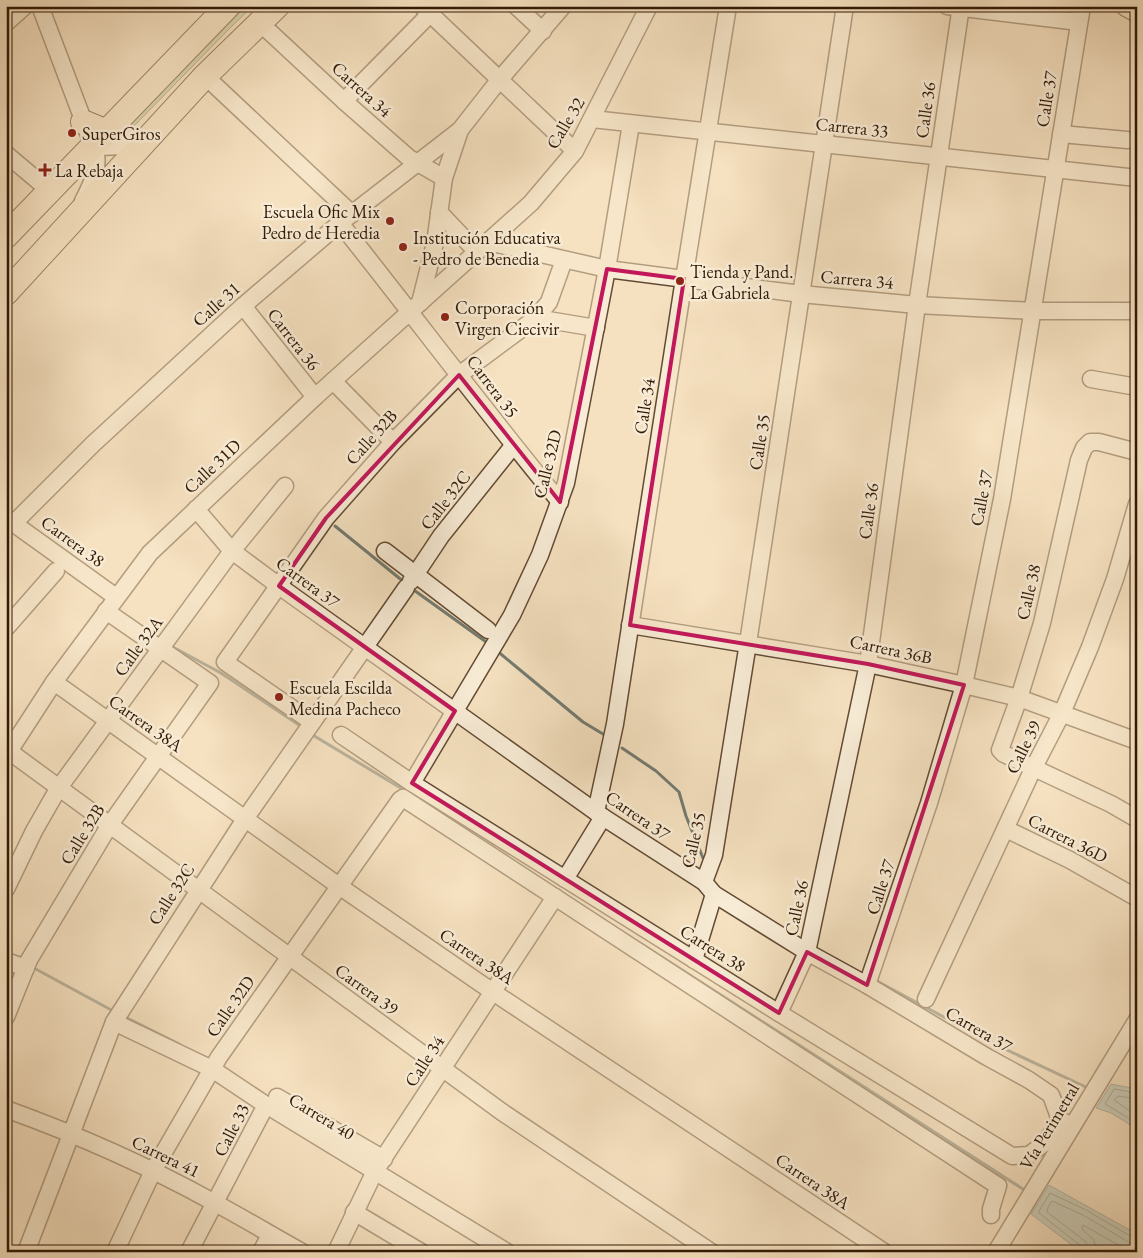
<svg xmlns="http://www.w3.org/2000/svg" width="1143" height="1258" font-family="'EB Garamond',serif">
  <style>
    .green { fill: #bac393; stroke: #766e4c }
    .water { fill: #9ebcba; stroke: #737b71 }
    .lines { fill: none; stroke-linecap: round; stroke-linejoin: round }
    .shore { stroke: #686a5f; stroke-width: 1 }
    .stream { stroke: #737b71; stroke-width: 3 }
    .minor-casing { stroke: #634b33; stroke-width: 19 }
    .major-casing { stroke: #321904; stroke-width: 22 }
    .highway-casing { stroke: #321904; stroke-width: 26 }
    .minor { stroke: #f8ecd6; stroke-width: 16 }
    .major { stroke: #f5e1c0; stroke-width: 20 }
    .highway { stroke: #f5e1c0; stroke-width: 24 }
    .marked { fill: none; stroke: #c2185b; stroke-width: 4; stroke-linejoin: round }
    .poi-dot { fill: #8f2418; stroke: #f8ecd6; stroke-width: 2 }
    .labels { text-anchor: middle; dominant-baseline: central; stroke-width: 5; stroke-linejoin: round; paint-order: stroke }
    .street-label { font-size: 18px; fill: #321904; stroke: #f8ecd6 }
    .poi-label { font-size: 18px; fill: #321904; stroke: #f8ecd6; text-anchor: start }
  </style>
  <rect width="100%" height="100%" fill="#f5e1c0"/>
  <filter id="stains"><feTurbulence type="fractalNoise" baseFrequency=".004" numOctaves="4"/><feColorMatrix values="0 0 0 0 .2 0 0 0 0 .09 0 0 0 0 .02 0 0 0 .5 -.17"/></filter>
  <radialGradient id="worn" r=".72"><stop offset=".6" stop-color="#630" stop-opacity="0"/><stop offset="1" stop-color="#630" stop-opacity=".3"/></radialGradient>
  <polygon class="green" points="246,6 253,6 232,26 130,130 127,127"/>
  <g class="water">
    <polygon points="1111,1084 1137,1089 1137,1129 1111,1113 1096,1108"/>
    <polygon points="1049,1185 1137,1234 1137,1252 1081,1252 1031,1214"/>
  </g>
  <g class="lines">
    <g class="shore">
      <polyline points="1137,1093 1114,1089 1105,1104 1137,1123"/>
      <polyline points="1137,1099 1118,1096 1114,1100 1137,1116"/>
      <polyline points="1083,1252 1081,1246 1039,1213 1039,1211 1050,1193 1086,1210 1132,1237 1137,1238"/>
      <polyline points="1089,1252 1086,1242 1047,1212 1047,1209 1052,1201 1083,1215 1130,1243 1137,1244"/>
      <polyline points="1097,1252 1094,1240 1082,1229 1083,1225 1127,1250 1137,1252"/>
    </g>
    <g class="stream">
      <polyline points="335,526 404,582"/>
      <polyline points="411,588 489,644"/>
      <polyline points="169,645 221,673 302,727"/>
      <polyline points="496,650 583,722 603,734"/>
      <polyline points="311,734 409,793"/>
      <polyline points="622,748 656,771 679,792 686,816 703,858"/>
      <polyline points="640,943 1026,1191"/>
      <polyline points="32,967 115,1012"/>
      <polyline points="875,980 992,1043 1090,1089"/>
      <polyline points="125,1017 179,1044"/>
      <polyline points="511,1247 519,1252"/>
    </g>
    <g class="minor-casing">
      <g id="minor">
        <path d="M40,6L93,146C102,163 92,184 83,201"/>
        <polyline points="422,6 575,151"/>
        <polyline points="516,6 543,31"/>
        <polyline points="947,6 1079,22"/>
        <polyline points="259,22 344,101 409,158 444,178"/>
        <polyline points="6,23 25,6"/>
        <polyline points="205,76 352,214"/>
        <polyline points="344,101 430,14"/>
        <polyline points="592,119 1137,178"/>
        <polyline points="1061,134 1127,140"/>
        <path d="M93,146C112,148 128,146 146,140"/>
        <polyline points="6,154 50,191"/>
        <polyline points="439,212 477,252"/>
        <path d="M340,223C414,316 485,411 560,502"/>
        <polyline points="488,242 607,269 801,294 917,305 1034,311 1137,311"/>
        <polyline points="420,303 435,243 444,178 460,130"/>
        <polyline points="243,306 315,397"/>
        <polyline points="536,318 596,328"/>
        <polyline points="1091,379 1137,387"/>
        <polyline points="333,381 393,442"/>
        <polyline points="1137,452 1099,442 1090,442 1084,448 1079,460 1042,623 1019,698 1000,750 1004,754 1111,804 1137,819"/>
        <polyline points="196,509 232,551 279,586 603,817 704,882 714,894 807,952 867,985 987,1057 1029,1080 1051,1095 1060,1120 1072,1126"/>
        <polyline points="6,518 116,597"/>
        <polyline points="14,523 93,444 243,306 340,223 460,130 500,79 563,6"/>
        <polyline points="385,551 488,630"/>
        <polyline points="411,581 441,536 513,446"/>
        <polyline points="630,625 868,664 964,685 1019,698 1137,741"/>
        <polyline points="6,628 56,571"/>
        <polyline points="54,682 339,886 493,992 884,1252"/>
        <polyline points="312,722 225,662 326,518 393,442 459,375 536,318 549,302 564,260"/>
        <polyline points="341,735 412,783 779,1013 1012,1156 1029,1155 1046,1142 1060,1120"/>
        <polyline points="6,749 502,1112 711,1252"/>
        <polyline points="6,756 54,682 150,553 315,397 531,203 575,151 649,6"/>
        <polyline points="412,783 512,615 540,555 566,483 607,269 631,124"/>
        <polyline points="596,812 615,724 684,279 728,6"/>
        <polyline points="1006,829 1070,860 1137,898"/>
        <polyline points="565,879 603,817"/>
        <polyline points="704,882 714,855 748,643 845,6"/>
        <polyline points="6,889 34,831 58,789 232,551 285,486"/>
        <polyline points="694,960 714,894"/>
        <polyline points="6,961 26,968"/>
        <polyline points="867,985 929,803 964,685 1002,499 1082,6"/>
        <polyline points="926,999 1033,769 1062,713 1090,647 1115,579 1137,504"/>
        <polyline points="779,1013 807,952 868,664 917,305 961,6"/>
        <polyline points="6,1017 29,960 109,826 210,683 106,611"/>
        <polyline points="114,1022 212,1069 266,1105 507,1252"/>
        <polyline points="277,1097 384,1159"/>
        <path d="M6,1109C78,1135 148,1166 215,1203C245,1219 273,1236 302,1252"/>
        <polyline points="354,1212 421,1252"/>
        <polyline points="26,1252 114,1022 245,819 406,588"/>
        <polyline points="115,1252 153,1171 219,1057 400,800 403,798 998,1186 991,1209 991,1215"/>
        <polyline points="189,1252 266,1105"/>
        <polyline points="261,1252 270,1235"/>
        <polyline points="336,1252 375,1171 555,897"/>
        <polyline points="996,1252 1137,1020"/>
      </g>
    </g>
    <g class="major-casing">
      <polyline id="major" points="1126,6 1137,12"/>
    </g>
    <g class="highway-casing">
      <g id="highway">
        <polyline points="83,122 107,132"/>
        <polyline points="6,236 228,6"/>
        <polyline points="6,293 205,76 277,6"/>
      </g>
    </g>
    <use href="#minor" class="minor"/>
    <use href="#major" class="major"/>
    <use href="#highway" class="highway"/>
  </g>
  <path d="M0 0H1143V1258H0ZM607,269L684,279L630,625L868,664L964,685L867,985L807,952L779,1013L412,783L455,711L279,586L326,518L459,375L560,502Z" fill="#f5e1c0" fill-opacity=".55" fill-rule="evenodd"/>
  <path class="marked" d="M607,269L684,279L630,625L868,664L964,685L867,985L807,952L779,1013L412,783L455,711L279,586L326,518L459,375L560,502Z"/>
  <g class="poi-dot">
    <circle cx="72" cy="133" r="5"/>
    <path d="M42.5 162.5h5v5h5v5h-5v5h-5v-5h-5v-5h5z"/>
    <circle cx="390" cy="221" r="5"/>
    <circle cx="403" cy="247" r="5"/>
    <circle cx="680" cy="281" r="5"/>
    <circle cx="445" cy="317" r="5"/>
    <circle cx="279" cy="697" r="5"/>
  </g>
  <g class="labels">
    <g class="street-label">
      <text transform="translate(362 89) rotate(42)">Carrera 34</text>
      <text transform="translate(1046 99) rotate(-81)">Calle 37</text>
      <text transform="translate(925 110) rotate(-82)">Calle 36</text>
      <text transform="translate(565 123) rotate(-59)">Calle 32</text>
      <text transform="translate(852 127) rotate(6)">Carrera 33</text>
      <text transform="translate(857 279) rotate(5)">Carrera 34</text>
      <text transform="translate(216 304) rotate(-42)">Calle 31</text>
      <text transform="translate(294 339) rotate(52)">Carrera 36</text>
      <text transform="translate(493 386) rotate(53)">Carrera 35</text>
      <text transform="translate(644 406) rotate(-81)">Calle 34</text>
      <text transform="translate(371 437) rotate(-48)">Calle 32B</text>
      <text transform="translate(759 442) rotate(-81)">Calle 35</text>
      <text transform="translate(547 464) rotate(-76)">Calle 32D</text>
      <text transform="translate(212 466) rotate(-43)">Calle 31D</text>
      <text transform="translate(981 498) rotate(-79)">Calle 37</text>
      <text transform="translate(445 500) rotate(-52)">Calle 32C</text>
      <text transform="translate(868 511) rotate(-82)">Calle 36</text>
      <text transform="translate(73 541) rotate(36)">Carrera 38</text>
      <text transform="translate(308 582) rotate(36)">Carrera 37</text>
      <text transform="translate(1028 592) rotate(-77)">Calle 38</text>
      <text transform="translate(138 646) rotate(-54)">Calle 32A</text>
      <text transform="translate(891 649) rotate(12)">Carrera 36B</text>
      <text transform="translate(146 723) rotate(35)">Carrera 38A</text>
      <text transform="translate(1023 747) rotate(-64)">Calle 39</text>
      <text transform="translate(638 815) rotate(34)">Carrera 37</text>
      <text transform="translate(82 834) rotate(-58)">Calle 32B</text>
      <text transform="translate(1068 838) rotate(27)">Carrera 36D</text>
      <text transform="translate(693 840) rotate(-77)">Calle 35</text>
      <text transform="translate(880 887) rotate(-72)">Calle 37</text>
      <text transform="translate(171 894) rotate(-57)">Calle 32C</text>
      <text transform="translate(796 908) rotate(-78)">Calle 36</text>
      <text transform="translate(713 948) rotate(32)">Carrera 38</text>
      <text transform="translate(477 956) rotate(34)">Carrera 38A</text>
      <text transform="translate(367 989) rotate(36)">Carrera 39</text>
      <text transform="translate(230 1006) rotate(-55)">Calle 32D</text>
      <text transform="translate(979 1029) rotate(30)">Carrera 37</text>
      <text transform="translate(424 1061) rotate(-57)">Calle 34</text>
      <text transform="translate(322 1116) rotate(31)">Carrera 40</text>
      <text transform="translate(1049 1126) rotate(-59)">Vía Perimetral</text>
      <text transform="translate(231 1130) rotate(-63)">Calle 33</text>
      <text transform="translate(166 1156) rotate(26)">Carrera 41</text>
      <text transform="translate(813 1181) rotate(34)">Carrera 38A</text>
    </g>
    <g class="poi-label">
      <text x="82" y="133">SuperGiros</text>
      <text x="55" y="170">La Rebaja</text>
      <text x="380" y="211" text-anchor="end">Escuela Ofic Mix<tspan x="380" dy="21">Pedro de Heredia</tspan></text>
      <text x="413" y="237">Institución Educativa<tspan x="413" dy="21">- Pedro de Benedia</tspan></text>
      <text x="690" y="271">Tienda y Pand.<tspan x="690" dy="21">La Gabriela</tspan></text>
      <text x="455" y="307">Corporación<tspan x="455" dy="21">Virgen Ciecivir</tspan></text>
      <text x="289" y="687">Escuela Escilda<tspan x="289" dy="21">Medina Pacheco</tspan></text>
    </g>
  </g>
  <rect width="1143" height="1258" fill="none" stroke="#f5e1c0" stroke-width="25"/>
  <rect x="8" y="8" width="1128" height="1243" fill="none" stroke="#321904" stroke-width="2.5"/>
  <rect x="12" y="12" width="1118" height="1233" fill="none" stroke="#321904"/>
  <rect width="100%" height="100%" filter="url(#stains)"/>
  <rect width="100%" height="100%" fill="url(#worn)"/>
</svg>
